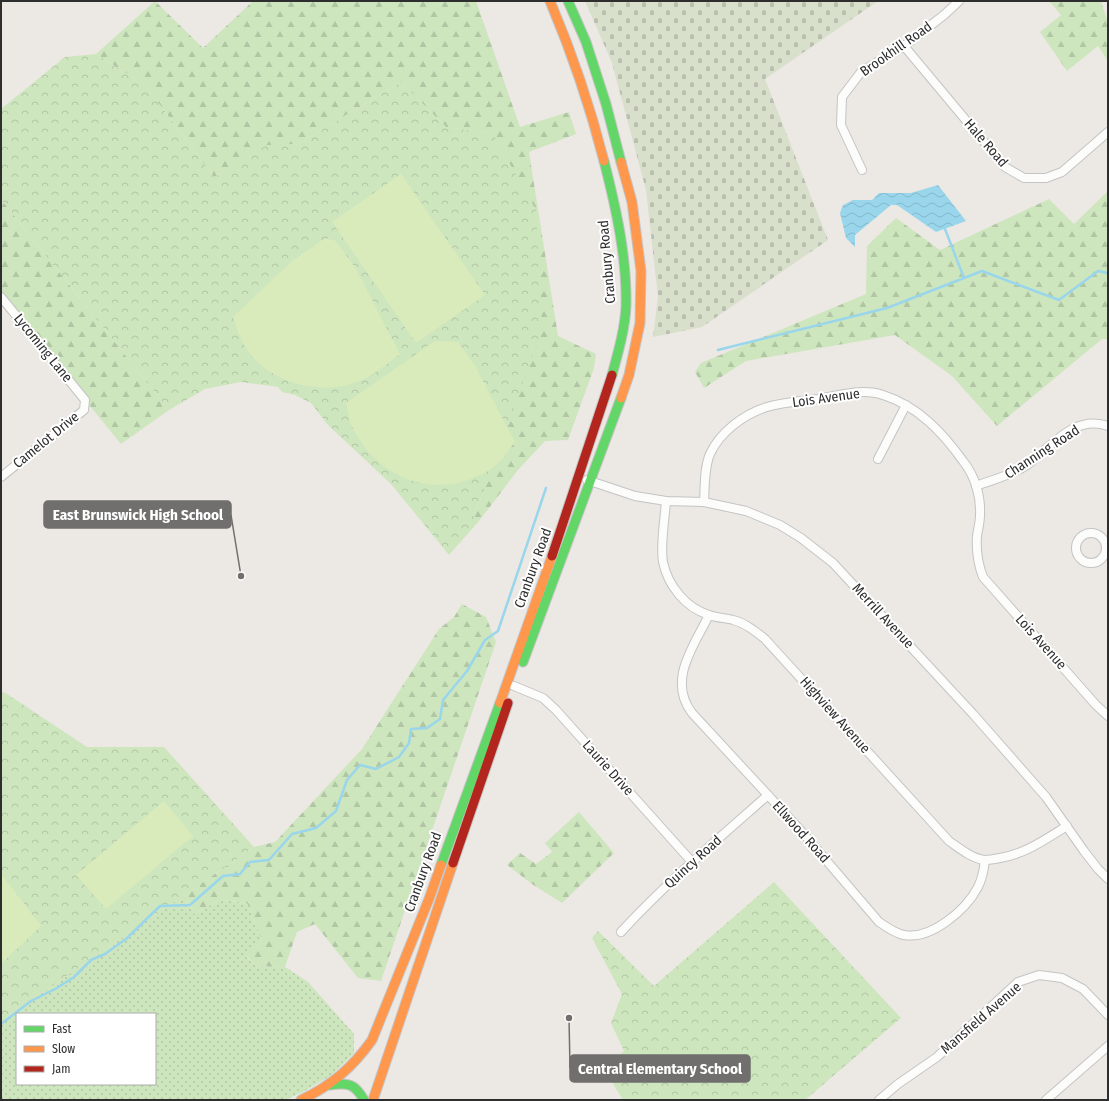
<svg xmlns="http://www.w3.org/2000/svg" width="1109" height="1101" font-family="'Fira Sans Condensed',sans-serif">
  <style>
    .grass { fill: url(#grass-dots); fill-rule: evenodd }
    .forest { fill: url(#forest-firs) }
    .cemetery { fill: url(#cemetery-stones) }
    .park { fill: url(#park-crowns) }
    .pitch { fill: #d9eabb }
    .water { fill: url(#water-waves) }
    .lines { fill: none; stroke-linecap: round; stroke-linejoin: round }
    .stream { stroke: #99d6ec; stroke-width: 2.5 }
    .street-casing { stroke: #c5c4c5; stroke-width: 10 }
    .fast-casing { stroke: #c5c4c5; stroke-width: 11 }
    .slow-casing { stroke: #c5c4c5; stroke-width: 11 }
    .jam-casing { stroke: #c5c4c5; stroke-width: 11 }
    .street { stroke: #fcfcfb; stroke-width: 8 }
    .fast { stroke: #63d668; stroke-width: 9 }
    .slow { stroke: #ff974d; stroke-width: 9 }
    .jam { stroke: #b3261e; stroke-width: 9 }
    .labels { text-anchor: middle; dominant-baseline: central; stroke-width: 4; stroke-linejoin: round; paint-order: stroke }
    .street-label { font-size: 14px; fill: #2e2e2e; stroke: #fff }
    .leader { fill: none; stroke: #706f6e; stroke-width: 1.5 }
    .callout-dot { fill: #706f6e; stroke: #fff; stroke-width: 1.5 }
    .callout { fill: #706f6e; stroke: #706f6e; stroke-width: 1.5 }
    .callout-label { font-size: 15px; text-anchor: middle; font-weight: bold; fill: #fff }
  </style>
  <defs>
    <pattern id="grass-dots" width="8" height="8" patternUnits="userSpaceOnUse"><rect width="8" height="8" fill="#cee6be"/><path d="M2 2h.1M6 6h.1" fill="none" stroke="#b1c6a4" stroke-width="1.8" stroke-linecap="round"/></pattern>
    <pattern id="forest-firs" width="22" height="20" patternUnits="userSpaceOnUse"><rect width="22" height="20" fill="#cee6be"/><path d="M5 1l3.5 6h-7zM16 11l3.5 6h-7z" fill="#b1c6a4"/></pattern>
    <pattern id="cemetery-stones" width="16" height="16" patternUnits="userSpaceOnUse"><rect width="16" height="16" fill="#d8e0cc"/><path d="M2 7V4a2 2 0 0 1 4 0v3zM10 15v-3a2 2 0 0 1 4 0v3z" fill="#bac0b0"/></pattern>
    <pattern id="park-crowns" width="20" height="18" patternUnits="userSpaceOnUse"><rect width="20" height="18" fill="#cee6be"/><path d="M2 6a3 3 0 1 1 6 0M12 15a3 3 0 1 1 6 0" fill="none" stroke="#b1c6a4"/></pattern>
    <pattern id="water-waves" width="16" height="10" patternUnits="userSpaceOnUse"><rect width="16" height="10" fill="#99d6ec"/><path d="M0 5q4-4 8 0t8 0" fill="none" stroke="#84b8cb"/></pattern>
  </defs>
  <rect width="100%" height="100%" fill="#ece8e4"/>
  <path class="grass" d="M184,895L194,914L220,900L247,903L262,940L246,957L257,966L285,967L308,982L354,1034V1053L332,1075L303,1092L285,1100H1V1021ZM17,1014H155V1084H17Z"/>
  <g class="forest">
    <polygon points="155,1 203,48 253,1 476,1 520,127 569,112 576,134 529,152 558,336 596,354 594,368 568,440 545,441 518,470 479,521 473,516 486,485 493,134 446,127 401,82 298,144 267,146 214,177 145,85 96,54"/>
    <polygon points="1049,1 1101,1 1108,23 1108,61 1098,46 1067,71 1040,32 1061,15"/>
    <polygon points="1108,191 1108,339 1102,339 997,426 952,376 895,335 746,361 704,388 695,372 701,363 866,294 867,246 896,218 940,250 1049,199 1074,224"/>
    <polygon points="1,199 169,410 121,444 1,297"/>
    <polygon points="462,604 486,617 496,642 381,981 358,978 315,924 297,932 285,967 257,966 246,956 262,940 247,903 220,900 194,914 184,895 254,847 275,842 362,749 439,629 454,617"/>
    <polygon points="579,812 614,853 562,903 532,884 507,865 520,853 536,864 552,852 545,843"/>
  </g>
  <polygon class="cemetery" points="585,1 878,1 765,79 828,240 702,327 653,337 658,297 646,190 612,63"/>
  <g class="park">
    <polygon points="96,54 145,85 214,177 267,145 298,144 401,82 446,127 493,134 536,210 542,329 486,485 473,516 479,521 449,555 391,484 328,425 311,403 295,395 282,392 278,387 241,382 205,389 169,410 1,199 1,109 65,57"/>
    <polygon points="4,692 87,747 164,747 254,847 1,1021 1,693"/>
    <polygon points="774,882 901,1018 805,1100 623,1100 603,1067 624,1051 611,1023 622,994 592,938 598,931 654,986"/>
  </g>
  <g class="pitch">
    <polygon points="401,174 485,295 416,343 332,222"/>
    <path d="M325,238L336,241L356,269L400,354C388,363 375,374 362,380C323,397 270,385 246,348C240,338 236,328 233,317L292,261Z"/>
    <path d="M435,341L458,342L475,366L515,442C509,449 504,458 497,464C489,472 478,476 468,480C426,495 377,474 357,435C354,431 351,426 350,421C348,415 348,409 346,403Z"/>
    <polygon points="164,801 193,836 106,909 76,875"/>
    <polygon points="3,876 41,926 1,964 1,877"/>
  </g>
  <polygon class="water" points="938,185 966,221 936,232 897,205 891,205 855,235 855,247 846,238 840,213 843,205 853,200 872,200 879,193 911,193"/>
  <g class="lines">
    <g class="stream">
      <polyline points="945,229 964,278"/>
      <polyline points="718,350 887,308 982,271 1059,300 1098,271 1108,273"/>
      <polyline points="1,1024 31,1001 57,988 74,977 91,960 105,954 126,939 160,906 190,905 223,876 240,874 250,862 269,860 292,834 316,828 336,811 347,780 360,765 376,769 399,757 409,743 411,729 427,728 440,719 443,700 467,671 485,640 498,631 546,488"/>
    </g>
    <g class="street-casing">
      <g id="street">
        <polyline points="904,46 1005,167 1024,178 1046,178 1062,172 1108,132"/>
        <polyline points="862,170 841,125 842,97 861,72 904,46 944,15 959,1"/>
        <polyline points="1,297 85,400 84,410 1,477"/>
        <polyline points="878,459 906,405"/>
        <polyline points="587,480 635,496 666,501 704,502 746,511 780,525 801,538 833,563 973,714 1046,797 1084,851 1098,869 1108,879"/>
        <path d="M976,486C994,479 1010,476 1027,465C1051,447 1074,414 1108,426"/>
        <path d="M666,501C665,518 660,545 663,562C668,586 686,608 709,615C717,618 726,618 733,620C745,623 755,631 765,639L949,841C959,848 971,858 984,860C989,860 995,859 1000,858C1025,854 1046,839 1067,826"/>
        <path d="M704,502C705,486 704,468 710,454C720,432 744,414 767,407C783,402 801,401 818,399C838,395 863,388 883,395C918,406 943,433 963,461C975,476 981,496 980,515C980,522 978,529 977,536C976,550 978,564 983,577L1096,705L1108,716"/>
        <circle cx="1091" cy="548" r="15"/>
        <path d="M709,615C694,646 667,680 692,713L802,832L879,922C887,927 894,933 904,935C931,940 966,910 978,887C982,879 984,869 985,860"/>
        <polyline points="514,686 543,698 556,710 692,862"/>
        <path d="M621,932C666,883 718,839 768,795"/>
        <polyline points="879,1100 898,1084 937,1057 1018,982 1039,975 1062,978 1083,989 1108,1015"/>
        <polyline points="1046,1100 1108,1046"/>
      </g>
    </g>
    <g class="fast-casing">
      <g id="fast">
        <polyline points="568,1 586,42 606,104 621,162"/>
        <path d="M604,161C616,208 627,257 626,306C625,329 618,353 612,375"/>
        <polyline points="523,662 621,398"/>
        <polyline points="441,865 500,703"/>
        <path d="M330,1085C348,1082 355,1084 364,1100"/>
      </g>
    </g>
    <g class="slow-casing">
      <g id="slow">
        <path d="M550,1C572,53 590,106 604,161"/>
        <polyline points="621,398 629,375 640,323 641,271 632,202 621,162"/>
        <polyline points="500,703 552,556"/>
        <path d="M301,1100C332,1085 352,1068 372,1040L429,899L441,865"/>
        <polyline points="373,1100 453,863"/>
      </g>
    </g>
    <g class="jam-casing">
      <g id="jam">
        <polyline points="552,556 612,375"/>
        <polyline points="453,863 508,703"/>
      </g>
    </g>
    <use href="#street" class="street"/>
    <use href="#fast" class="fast"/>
    <use href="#slow" class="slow"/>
    <use href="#jam" class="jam"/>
  </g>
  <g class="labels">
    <g class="street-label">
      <text transform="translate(896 49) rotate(-35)">Brookhill Road</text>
      <text transform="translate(986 143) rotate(49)">Hale Road</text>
      <text transform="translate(607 262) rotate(-95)">Cranbury Road</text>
      <text transform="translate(43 348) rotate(51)">Lycoming Lane</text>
      <text transform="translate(826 398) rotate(-8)">Lois Avenue</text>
      <text transform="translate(46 440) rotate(-39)">Camelot Drive</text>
      <text transform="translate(1042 452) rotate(-33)">Channing Road</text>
      <text transform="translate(533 568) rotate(-70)">Cranbury Road</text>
      <text transform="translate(883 616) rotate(47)">Merrill Avenue</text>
      <text transform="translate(1041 642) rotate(48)">Lois Avenue</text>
      <text transform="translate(835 715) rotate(48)">Highview Avenue</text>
      <text transform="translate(608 768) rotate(48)">Laurie Drive</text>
      <text transform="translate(801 832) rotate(48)">Ellwood Road</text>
      <text transform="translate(693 862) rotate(-42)">Quincy Road</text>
      <text transform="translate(423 872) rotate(-70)">Cranbury Road</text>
      <text transform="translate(981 1018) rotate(-41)">Mansfield Avenue</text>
    </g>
  </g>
  <path class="leader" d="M241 576L231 515M569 1018L570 1068"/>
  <g class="callout-dot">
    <circle cx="241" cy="576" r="4"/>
    <circle cx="569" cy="1018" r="4"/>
  </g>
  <g class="callout">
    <rect x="44" y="501" width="187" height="27" rx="4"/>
    <rect x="570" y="1055" width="180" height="27" rx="4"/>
  </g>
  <g class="callout-label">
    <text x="138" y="520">East Brunswick High School</text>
    <text x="660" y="1074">Central Elementary School</text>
  </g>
  <rect width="1109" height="1101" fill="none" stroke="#2e2e2e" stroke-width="4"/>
  <rect x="16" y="1013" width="140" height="72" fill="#ffffff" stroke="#ababab"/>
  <rect x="24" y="1026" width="20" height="6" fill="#63d668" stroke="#ababab"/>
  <text x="52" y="1033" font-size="12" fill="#2e2e2e">Fast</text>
  <rect x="24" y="1046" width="20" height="6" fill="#ff974d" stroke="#ababab"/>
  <text x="52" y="1053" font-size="12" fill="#2e2e2e">Slow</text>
  <rect x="24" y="1066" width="20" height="6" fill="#b3261e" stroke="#ababab"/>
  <text x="52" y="1073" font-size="12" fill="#2e2e2e">Jam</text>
</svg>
